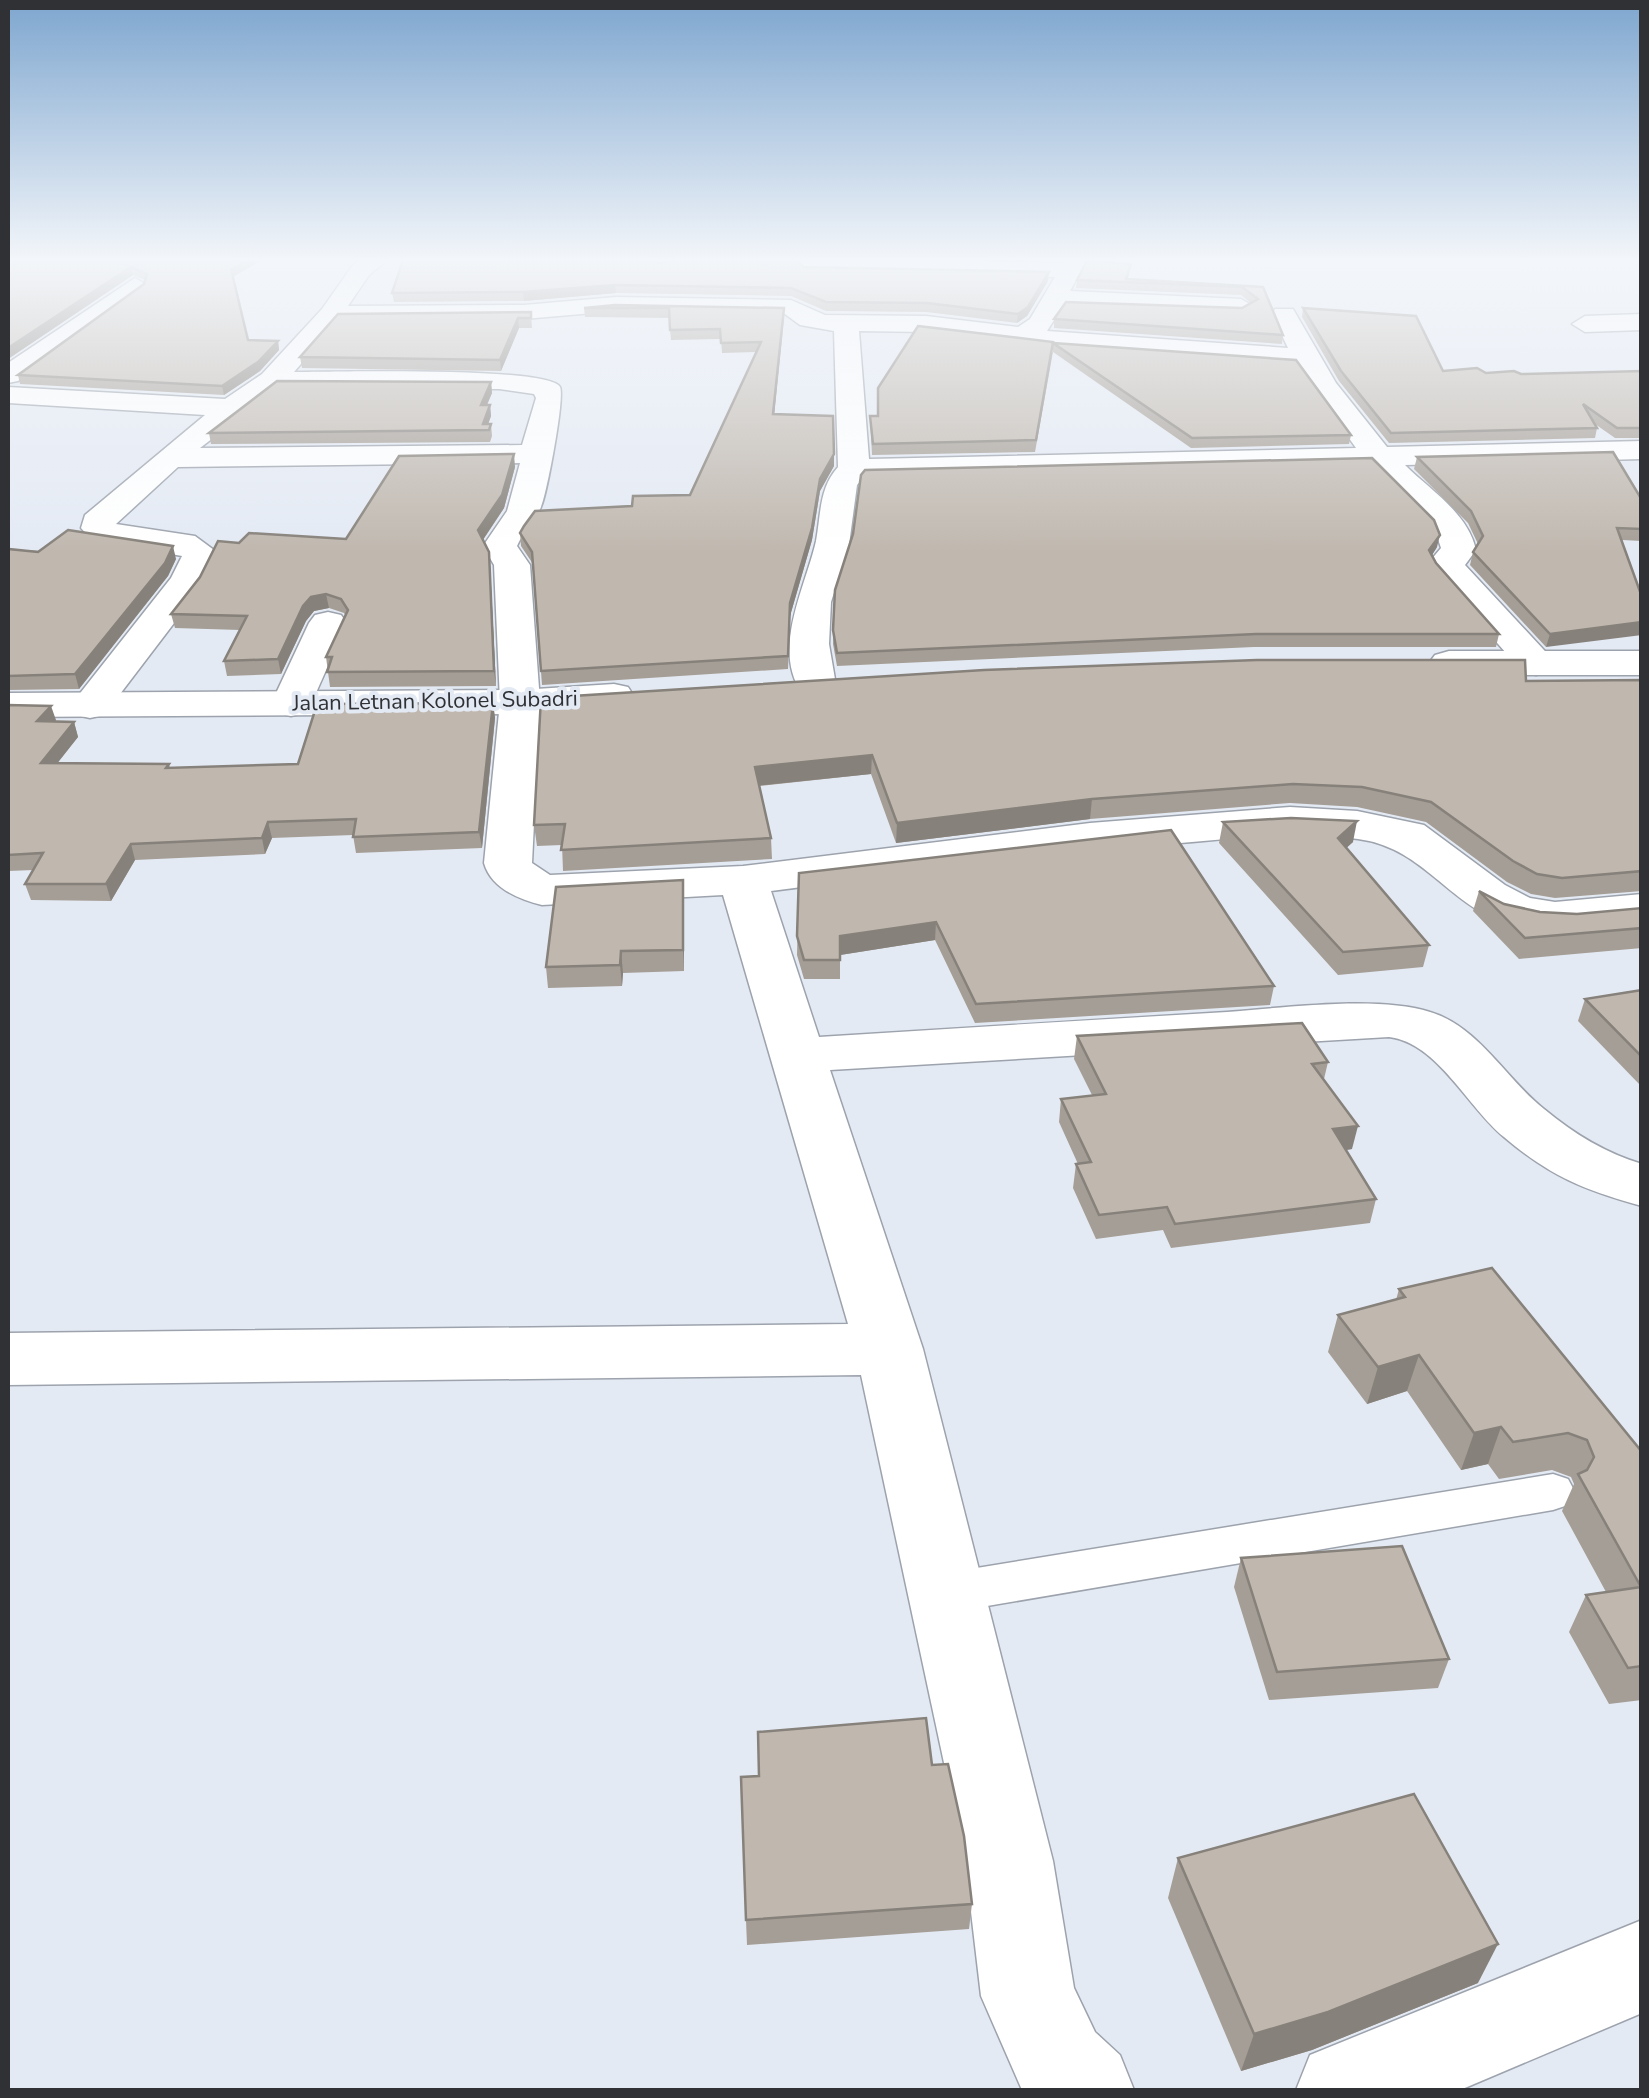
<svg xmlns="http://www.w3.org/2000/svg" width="1649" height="2098" font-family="'Nunito Sans',sans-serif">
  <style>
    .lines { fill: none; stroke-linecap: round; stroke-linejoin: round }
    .lane-casing { stroke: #9da3ad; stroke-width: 3 }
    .street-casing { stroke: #9da3ad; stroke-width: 3 }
    .secondary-casing { stroke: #9da3ad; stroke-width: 3 }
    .lane { fill: #fff; fill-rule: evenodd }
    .street { fill: #fff; fill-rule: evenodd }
    .secondary { fill: #fff; fill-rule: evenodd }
    .wall { fill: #a59e96 }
    .shaded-wall { fill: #86817a }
    .building { fill: #c0b8af; stroke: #86817a; stroke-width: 2.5 }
    .labels { text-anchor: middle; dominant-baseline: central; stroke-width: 8; stroke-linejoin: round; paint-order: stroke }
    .far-street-label { font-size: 22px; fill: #2f3135; stroke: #e4eaf4 }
  </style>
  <rect width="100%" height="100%" fill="#e4eaf4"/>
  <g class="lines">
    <g class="lane-casing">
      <polygon id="lane" points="1553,1474 1568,1479 1575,1492 1568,1505 1553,1510 946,1613 930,1607 923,1593 930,1579 946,1573"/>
    </g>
    <g class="street-casing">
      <g id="street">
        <path d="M363,258H389L369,275L348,306L524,305L616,297L791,300L825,315L926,316L1018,327L1030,319L1055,277L804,272L793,265L804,258L1063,263L1066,258H1088L1070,291L1241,299L1253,306L1241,313L1063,306L1047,331L1288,348L1272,314L1275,309H1293L1336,383L1387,447L1642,441V459L1405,465C1430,490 1468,513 1476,550L1465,565L1556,663L1550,671L1536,675L1522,671L1436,574L1430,561L1441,548L1435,530L1371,466L863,478L857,485L849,545L831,602L829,644L836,685L830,693L816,697L802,693C771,649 806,586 816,541C821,514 819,488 838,467L834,331L800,325L785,314L616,311L524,319L338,321L294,372C329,372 549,366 560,387C565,397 547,493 541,507C535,522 523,532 517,546L530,565L540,702L532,863L550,875L743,866L1090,823L1290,807L1357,811L1424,825L1505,885L1530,898L1555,902L1642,894V924C1596,928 1544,939 1499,921C1445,899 1420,847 1358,839C1295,830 1232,839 1169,844C1036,855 903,874 771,891L819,1037C955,1028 1091,1020 1227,1012C1283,1008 1378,995 1430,1012C1478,1026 1506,1079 1544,1109C1574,1134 1605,1153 1642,1164V1206C1584,1190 1550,1176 1504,1137C1468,1108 1438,1043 1389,1037L830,1070L923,1349L1053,1861L1074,1988L1095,2032L1120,2055L1134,2090H1022L981,1996L965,1861L861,1375L8,1385V1333L848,1324L723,895L542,905C518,899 491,888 484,863L500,702L494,565L483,546L507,511L520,463L178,467L116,524L195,536L218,553L200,589L104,715L90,718L76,715L70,706L171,578L182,556L92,540L81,528L85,515L205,415L8,403V387L225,399L262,374L322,309L353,265ZM859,331L926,332L1078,351L1297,365L1356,448L869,459ZM278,388L499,389L534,394L536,398L522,445L200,448Z"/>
        <path d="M697,258C684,270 637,271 624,259Z"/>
        <polygon points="135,278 147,285 143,290 18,381 8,383 8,363"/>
        <polygon points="1642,314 1642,330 1585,332 1572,324 1585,316"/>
        <polygon points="328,612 341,615 347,623 311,704 305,713 291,716 277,713 271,704 309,623 315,615"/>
        <polygon points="1642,1920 1642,2013 1460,2090 1296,2090 1310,2055"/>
      </g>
    </g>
    <g class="secondary-casing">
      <g id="secondary">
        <polygon points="1449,651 1642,651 1642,675 1449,675 1435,671 1429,663 1435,655"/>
        <polygon points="614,684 628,687 634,696 628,705 520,714 8,717 8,693 520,690"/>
      </g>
    </g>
    <use href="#lane" class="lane"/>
    <use href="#street" class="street"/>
    <use href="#secondary" class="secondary"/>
  </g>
  <g class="wall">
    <polygon points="8,258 265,258 233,277 248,340 278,341 279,350 260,371 224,395 20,384 18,375 144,284 145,280 133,275 8,359"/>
    <polygon points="795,260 804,267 1048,281 1027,316 1017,323 926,312 826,311 791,296 616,293 524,301 394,302 392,293 660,263"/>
    <polygon points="1131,264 1128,279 1263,287 1283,335 1282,344 1054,328 1054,319 1242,308 1251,303 1241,295 1076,288 1077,280"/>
    <polygon points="584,308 784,308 774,414 834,466 820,491 812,540 790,616 788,669 542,685 533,564 521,546 520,533 632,506 690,495 756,352 722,353 721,339 671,340 669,318 585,317"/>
    <polygon points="1303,308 1443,371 1521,374 1642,371 1642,438 1615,438 1595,424 1597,428 1595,438 1389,443 1339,381 1302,317"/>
    <polygon points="531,312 532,328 519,328 501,371 302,368 300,357"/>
    <polygon points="1053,343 1351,435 1349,444 1191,448 1053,352"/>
    <polygon points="1053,352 1035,452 872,455 870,416 878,416"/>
    <polygon points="491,382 492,393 487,405 490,405 491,416 488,424 491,424 492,436 490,442 211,444 209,433"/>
    <polygon points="1417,457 1642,500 1642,541 1622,540 1546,647 1470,565 1473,552 1478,544 1468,523 1414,469"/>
    <polygon points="515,467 504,508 483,540 490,566 496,686 330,687 326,657 345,615 344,613 329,608 314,611 306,621 281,674 227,676 224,661 240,630 175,628 171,614 239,543 346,539"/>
    <polygon points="1437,547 1432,555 1436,563 1499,634 1496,647 1254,647 837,666 833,644 835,590"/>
    <polygon points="8,549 176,559 168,576 79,689 8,690"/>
    <polygon points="1642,680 1642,891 1555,898 1531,894 1507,882 1426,822 1357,807 1290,803 1090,819 896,843 871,774 759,786 771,838 772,859 563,871 562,845 537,846 534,825 541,698"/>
    <polygon points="493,703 495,718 482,848 356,853 353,835 272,838 265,854 135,860 111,901 31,900 25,884 34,870 8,871 8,705 56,720 55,722 74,722 78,737 57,763 169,764 170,768 298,764"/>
    <polygon points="1223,822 1353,842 1346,848 1429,945 1423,967 1338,975 1219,843"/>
    <polygon points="799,873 1274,986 1270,1005 975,1023 935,940 840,955 840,979 804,979 797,955"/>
    <polygon points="683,880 684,971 623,973 622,986 548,988 546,967"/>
    <polygon points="1479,891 1504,904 1540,912 1577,914 1642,908 1642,948 1519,959 1473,911"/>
    <polygon points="1642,990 1642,1087 1578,1021 1585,999"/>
    <polygon points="1077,1036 1328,1062 1324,1079 1352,1149 1346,1150 1376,1199 1370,1223 1171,1248 1163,1230 1096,1239 1073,1188 1076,1164 1078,1164 1059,1122 1061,1099 1092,1095 1074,1059"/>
    <polygon points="1399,1289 1642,1452 1642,1700 1609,1704 1569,1632 1586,1595 1606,1592 1562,1511 1574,1484 1571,1477 1552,1470 1499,1479 1488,1464 1461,1470 1407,1391 1367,1404 1328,1352 1338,1315 1396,1300"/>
    <polygon points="1241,1558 1449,1659 1438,1688 1269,1700 1234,1587"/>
    <polygon points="932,1765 972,1904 969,1929 747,1945 746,1920"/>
    <polygon points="1178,1858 1478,1983 1312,2050 1241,2071 1168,1898"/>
  </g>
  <g class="shaded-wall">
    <polygon points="251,258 265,258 232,277 231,269"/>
    <polygon points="131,267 133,275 8,359 8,348"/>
    <polygon points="1049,272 1048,281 1027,316 1017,323 1018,314"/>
    <polygon points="615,285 616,293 524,301 523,292"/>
    <polygon points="784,308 784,318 773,425 773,414"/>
    <polygon points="518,318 519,328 501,371 500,360"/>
    <polygon points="278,341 279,350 260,371 224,395 222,386"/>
    <polygon points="491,382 492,393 482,416 481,405"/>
    <polygon points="490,405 491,416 486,430 483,424"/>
    <polygon points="514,454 515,467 504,508 480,544 478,530"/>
    <polygon points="834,454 834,466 820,491 812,540 790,616 788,669 790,603 820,479"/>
    <polygon points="1440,535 1437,547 1427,563 1429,550"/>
    <polygon points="173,546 176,559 168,576 79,689 75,674"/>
    <polygon points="489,552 490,566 496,686 494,671"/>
    <polygon points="326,594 329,608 314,611 306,621 281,674 278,659 303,606 311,597"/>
    <polygon points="1642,622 1642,635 1546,647 1550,634"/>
    <polygon points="493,703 495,718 482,848 479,832"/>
    <polygon points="51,706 56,720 42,736 37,721"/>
    <polygon points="74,722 78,737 45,779 41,763"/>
    <polygon points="872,755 871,774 755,786 755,767"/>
    <polygon points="1092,799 1090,819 896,843 897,823"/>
    <polygon points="1357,821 1353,842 1333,860 1338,838"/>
    <polygon points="268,822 272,838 265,854 262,838"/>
    <polygon points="131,844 135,860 111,901 106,884"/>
    <polygon points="683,880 684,901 684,971 683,950"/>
    <polygon points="936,922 935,940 840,955 840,936"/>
    <polygon points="621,951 623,973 622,986 620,965"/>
    <polygon points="1358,1126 1352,1149 1327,1153 1333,1129"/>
    <polygon points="1419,1355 1407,1391 1367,1404 1378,1367"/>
    <polygon points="1501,1427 1488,1464 1461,1470 1474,1433"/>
    <polygon points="1498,1944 1478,1983 1312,2050 1241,2071 1254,2034"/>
  </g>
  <g class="building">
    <polygon points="8,258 251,258 231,269 248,340 278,341 258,362 222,386 18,375 144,284 147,274 131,267 8,348"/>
    <polygon points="406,258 629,258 660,263 687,258 793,258 804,267 1049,272 1028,307 1018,314 927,303 826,302 791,288 615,285 523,292 392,293 403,260"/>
    <polygon points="1087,261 1131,264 1126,279 1263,287 1283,335 1054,319 1066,302 1242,308 1258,299 1242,287 1077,280"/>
    <polygon points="615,305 784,308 773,414 833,416 834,454 820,479 812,528 790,603 788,656 541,671 532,552 520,533 524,526 535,511 632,506 633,496 690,495 761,342 721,343 720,329 670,330 669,308 584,308"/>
    <polygon points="1303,308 1416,316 1443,371 1477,368 1486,373 1514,371 1521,374 1642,371 1642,428 1617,428 1583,404 1597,428 1391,433 1341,371"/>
    <polygon points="531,312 531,318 518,318 500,360 300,357 338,314"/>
    <polygon points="918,326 1053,342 1036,440 873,444 870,416 878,416 878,388"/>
    <polygon points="1053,343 1296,360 1351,435 1192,438"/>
    <polygon points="277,381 491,382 481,405 490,405 483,424 491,424 489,430 209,433"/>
    <polygon points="1613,452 1642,500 1642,529 1617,528 1642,597 1642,622 1550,634 1473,552 1483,536 1471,511 1417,457"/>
    <polygon points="514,454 502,495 478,530 489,552 494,671 327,672 332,657 326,657 348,610 341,599 326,594 311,597 303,606 278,659 224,661 247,616 171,614 200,577 218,541 239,543 249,533 346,539 399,456"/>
    <polygon points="1372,458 1434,520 1440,535 1429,550 1436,563 1499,634 1256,634 837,653 833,630 835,590 853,534 861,475 865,470"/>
    <polygon points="68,530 173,546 165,563 75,674 8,676 8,549 38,552"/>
    <polygon points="1257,660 1525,660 1526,681 1642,680 1642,871 1562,878 1537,874 1513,861 1431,802 1362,787 1293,784 1092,799 897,823 872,755 755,767 771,838 561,850 565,824 534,825 541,698 984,670"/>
    <polygon points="493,703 479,832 353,837 356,819 268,822 262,838 131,844 106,884 25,884 43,853 8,855 8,705 51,706 37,721 74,722 41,763 169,764 166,768 298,764 317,704"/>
    <polygon points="1291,818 1357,821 1338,838 1429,945 1343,952 1223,822"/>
    <polygon points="1171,830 1274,986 976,1004 936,922 840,936 840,960 804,960 797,936 799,873"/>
    <polygon points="683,880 683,950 621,951 620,965 546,967 556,887"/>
    <polygon points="1479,891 1504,904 1540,912 1577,914 1642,908 1642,928 1525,938"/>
    <polygon points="1642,990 1642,1057 1585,999"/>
    <polygon points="1302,1023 1328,1062 1312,1064 1358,1126 1333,1129 1376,1199 1175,1224 1167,1207 1099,1215 1076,1164 1091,1162 1061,1099 1106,1094 1077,1036"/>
    <polygon points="1492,1268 1642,1452 1642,1666 1628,1668 1586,1595 1641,1587 1578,1474 1587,1470 1594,1457 1587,1440 1568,1433 1513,1442 1501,1427 1474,1433 1419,1355 1378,1367 1338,1315 1405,1297 1399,1289"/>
    <polygon points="1402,1546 1449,1659 1277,1672 1241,1558"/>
    <polygon points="926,1718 932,1765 948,1764 964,1836 972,1904 746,1920 741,1777 759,1776 758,1732"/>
    <polygon points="1414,1794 1498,1944 1328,2012 1254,2034 1178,1858"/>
  </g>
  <linearGradient id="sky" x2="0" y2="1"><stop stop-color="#7ea6cf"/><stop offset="0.47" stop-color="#f3f6fa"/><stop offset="1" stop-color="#f3f6fa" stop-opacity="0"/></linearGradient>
  <rect width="1649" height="552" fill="url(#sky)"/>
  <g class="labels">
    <g class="far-street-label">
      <text transform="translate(435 701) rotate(-1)">Jalan Letnan Kolonel Subadri</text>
    </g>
  </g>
  <rect width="1649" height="2098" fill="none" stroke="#2f3135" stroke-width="20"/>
</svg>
